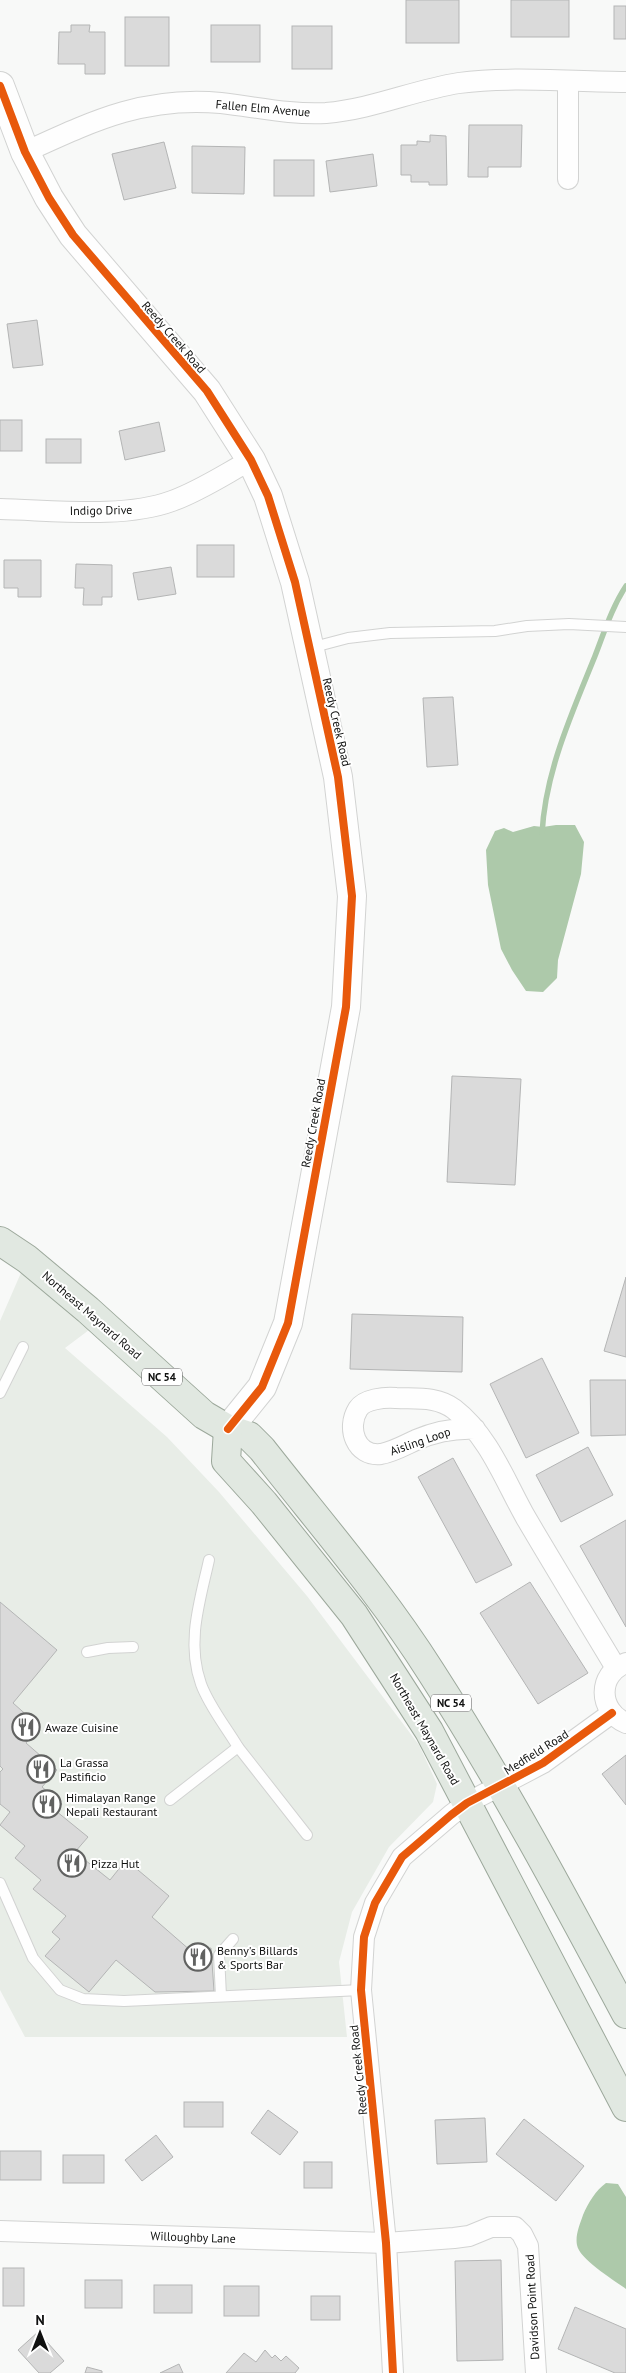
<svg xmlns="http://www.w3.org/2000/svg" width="626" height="2373" font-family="'PT Sans',sans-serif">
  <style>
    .built { fill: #e8ede7 }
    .water { fill: #adc9aa }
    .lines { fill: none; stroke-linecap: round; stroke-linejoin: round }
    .stream { stroke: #adc9aa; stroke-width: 5.5 }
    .building { fill: #dadada; stroke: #b4b5b5 }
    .lane-casing { stroke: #d2d3d2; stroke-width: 12 }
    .street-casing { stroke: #d2d3d2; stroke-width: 22 }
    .secondary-casing { stroke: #d2d3d2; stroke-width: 30 }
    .primary-casing { stroke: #9ca89b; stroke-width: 30 }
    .lane { stroke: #fefefe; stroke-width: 10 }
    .street { stroke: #fefefe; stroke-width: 20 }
    .secondary { stroke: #fefefe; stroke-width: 28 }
    .primary { stroke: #e1e8e1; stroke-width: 28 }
    .cycleway-casing { stroke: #fff; stroke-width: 11 }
    .cycleway { stroke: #e8590c; stroke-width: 8 }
    .labels { text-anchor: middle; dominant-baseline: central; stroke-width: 4; stroke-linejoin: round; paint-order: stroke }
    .shield { fill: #fff; stroke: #585858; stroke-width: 1 }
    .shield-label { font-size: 11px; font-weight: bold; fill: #101110 }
    .street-label { font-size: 12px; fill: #101110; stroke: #fff }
    .poi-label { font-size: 12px; fill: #101110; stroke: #fff; text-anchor: start }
  </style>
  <rect width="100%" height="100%" fill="#f8f9f8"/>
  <polygon class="built" points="27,1259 101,1321 65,1348 167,1437 219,1492 307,1596 419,1745 437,1784 433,1802 389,1847 352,1912 339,1962 347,2037 25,2037 0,1990 0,1321"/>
  <g class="water">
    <polygon points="556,825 575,825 584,842 581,874 558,960 557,978 543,992 526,991 512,970 501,949 488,885 486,850 495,831 504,828 513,832 534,826 543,827"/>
    <path d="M606,2183L618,2184L626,2197V2289C614,2280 579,2259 577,2245C575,2235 580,2224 583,2215C588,2203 596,2190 606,2183Z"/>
  </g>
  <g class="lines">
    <path class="stream" d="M542,834C545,772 572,713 595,656C604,633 612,607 626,586"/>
  </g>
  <g class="building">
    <rect x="406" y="0" width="53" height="43"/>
    <rect x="511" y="0" width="58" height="37"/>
    <rect x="614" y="6" width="12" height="33"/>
    <rect x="125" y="17" width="44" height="49"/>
    <polygon points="71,25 90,25 89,32 105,32 105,74 85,74 85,64 58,64 59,32 71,32"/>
    <rect x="211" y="25" width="49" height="37"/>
    <rect x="292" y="26" width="40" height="43"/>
    <polygon points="469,125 522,125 521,167 488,167 488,177 468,177"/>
    <polygon points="430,135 446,136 447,185 429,185 429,182 411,182 411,175 401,175 401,145 417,145 417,141 430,142"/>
    <polygon points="164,142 176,188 124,200 112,154"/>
    <polygon points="192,146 245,147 244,194 192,193"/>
    <polygon points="373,154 377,186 330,192 326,161"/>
    <rect x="274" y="160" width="40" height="36"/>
    <polygon points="37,320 43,365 13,368 7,324"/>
    <rect x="0" y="420" width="22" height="31"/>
    <polygon points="159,422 165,451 125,460 119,431"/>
    <rect x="46" y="439" width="35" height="24"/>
    <rect x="197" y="545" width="37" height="32"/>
    <polygon points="4,560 41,560 41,597 18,597 18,588 4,588"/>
    <polygon points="76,564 112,565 112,597 102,597 102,605 83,605 84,588 75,588"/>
    <polygon points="171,567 176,594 138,600 133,573"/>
    <polygon points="453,697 458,765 427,767 423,698"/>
    <polygon points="452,1076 521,1079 515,1185 447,1182"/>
    <polygon points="626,1277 626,1357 604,1351"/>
    <polygon points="352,1314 463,1317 462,1372 350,1369"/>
    <polygon points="542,1358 579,1433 526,1458 490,1384"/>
    <polygon points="590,1380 626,1380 626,1435 591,1436"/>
    <polygon points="588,1447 613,1495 561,1522 536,1475"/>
    <polygon points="453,1458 512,1565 476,1583 418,1477"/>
    <polygon points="626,1520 626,1627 580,1546"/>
    <polygon points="530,1582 588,1673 538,1704 480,1613"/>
    <polygon points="0,1602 57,1650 13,1703 39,1726 26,1743 57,1770 42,1787 62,1804 56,1811 88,1837 75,1852 110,1880 126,1860 169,1896 152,1917 191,1951 211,1948 214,1991 155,1992 116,1960 89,1992 45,1956 60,1939 52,1932 66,1916 33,1889 41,1880 15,1858 25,1846 0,1825 10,1812 0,1804 0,1772 3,1769 0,1766"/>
    <polygon points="626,1755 626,1805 602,1774"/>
    <rect x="184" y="2102" width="39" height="25"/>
    <polygon points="268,2110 298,2132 280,2155 251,2133"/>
    <polygon points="485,2118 487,2162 437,2164 435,2120"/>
    <polygon points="524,2119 584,2166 556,2201 496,2154"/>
    <polygon points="156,2135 173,2157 142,2181 125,2160"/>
    <rect x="0" y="2151" width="41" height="29"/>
    <rect x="63" y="2155" width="41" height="28"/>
    <rect x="304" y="2162" width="28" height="26"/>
    <polygon points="501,2260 503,2360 457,2361 455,2261"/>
    <rect x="3" y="2268" width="21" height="38"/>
    <rect x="85" y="2280" width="37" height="28"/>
    <rect x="154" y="2285" width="38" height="28"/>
    <rect x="224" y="2286" width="35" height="30"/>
    <rect x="311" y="2296" width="29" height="24"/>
    <polygon points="575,2307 626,2329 626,2373 615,2373 558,2349"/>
    <polygon points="38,2332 64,2361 50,2373 39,2373 18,2350"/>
    <polygon points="265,2350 272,2358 275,2355 281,2361 286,2356 299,2368 295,2373 226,2373 244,2353 256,2362"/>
    <polygon points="179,2364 183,2373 160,2373"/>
    <polygon points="87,2367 102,2371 102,2373 85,2373"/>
  </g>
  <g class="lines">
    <g class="lane-casing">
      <g id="lane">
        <polyline points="310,648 348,638 390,633 495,631 527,626 569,624 626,627"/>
        <polyline points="0,1393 23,1347"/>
        <path d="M209,1560C200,1601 186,1642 201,1684C209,1706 226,1727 238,1747"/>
        <polyline points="87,1652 108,1648 133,1647"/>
        <polyline points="170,1800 238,1747 307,1835"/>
        <polyline points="0,1883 33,1958 60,1990 83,1999 124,2001 361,1990"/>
        <polyline points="221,1996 219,1955 233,1939"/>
      </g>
    </g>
    <g class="street-casing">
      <g id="street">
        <polyline points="568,82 568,179"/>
        <path d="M25,152C93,121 144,96 221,103C257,107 290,115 326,113C373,109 414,90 459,83C510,76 574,82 626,82"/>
        <path d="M0,509C52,510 123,519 172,501C200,491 225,474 251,460"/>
        <path d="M475,1429C455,1428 435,1432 416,1440C405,1445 393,1452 381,1454C356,1457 346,1428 358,1409C364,1399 385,1397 396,1398C416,1399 437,1396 454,1409C489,1436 505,1481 526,1518C556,1569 586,1618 616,1668"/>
        <path d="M626,1663C597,1674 598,1711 626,1723"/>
        <polyline points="0,2231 386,2243 454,2238 469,2236 491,2227 515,2227 522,2234 528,2246 536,2373"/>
        <polyline points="393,2373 386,2243 361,1990 364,1937 375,1903 402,1857 451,1815 467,1803 543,1763 612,1713"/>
      </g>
    </g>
    <g class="secondary-casing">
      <polyline id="secondary" points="0,86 25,152 49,198 73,235 207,391 251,460 268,496 295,582 338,777 352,896 346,1007 288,1323 262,1387 228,1429"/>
    </g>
    <g class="primary-casing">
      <g id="primary">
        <path d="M0,1241L27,1259L88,1310L204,1415L228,1429L249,1436L262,1449C319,1522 381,1593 431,1672C502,1782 564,1898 626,2014"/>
        <polyline points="228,1429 226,1461 264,1503 354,1615 429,1731 626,2107"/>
      </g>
    </g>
    <use href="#lane" class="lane"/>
    <use href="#street" class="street"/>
    <use href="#secondary" class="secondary"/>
    <use href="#primary" class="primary"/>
    <g class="cycleway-casing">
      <g id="cycleway">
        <polyline points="0,86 25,152 49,198 73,235 207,391 251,460 268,496 295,582 338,777 352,896 346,1007 288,1323 262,1387 228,1429"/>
        <polyline points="393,2373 386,2243 361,1990 364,1937 375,1903 402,1857 451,1815 467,1803 543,1763 612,1713"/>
      </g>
    </g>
    <use href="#cycleway" class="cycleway"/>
  </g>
  <defs>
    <g id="restaurant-ring" transform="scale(1.4375)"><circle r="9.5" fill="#fff" stroke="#616261" stroke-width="1.5"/><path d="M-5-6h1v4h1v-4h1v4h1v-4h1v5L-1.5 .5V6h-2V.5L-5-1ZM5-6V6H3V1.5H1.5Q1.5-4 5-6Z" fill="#616261"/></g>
  </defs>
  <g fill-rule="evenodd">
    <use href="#restaurant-ring" x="26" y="1727"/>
    <use href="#restaurant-ring" x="41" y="1769"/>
    <use href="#restaurant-ring" x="47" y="1804"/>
    <use href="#restaurant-ring" x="72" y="1863"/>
    <use href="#restaurant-ring" x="198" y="1957"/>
  </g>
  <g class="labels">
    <g class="shield">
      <rect x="142" y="1368.5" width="40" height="17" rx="4"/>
      <rect x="431" y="1694.5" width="40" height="17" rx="4"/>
    </g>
    <g class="shield-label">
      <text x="162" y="1377">NC 54</text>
      <text x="451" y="1703">NC 54</text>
    </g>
    <g class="street-label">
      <text transform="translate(263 108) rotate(5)">Fallen Elm Avenue</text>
      <text transform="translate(174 337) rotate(49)">Reedy Creek Road</text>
      <text transform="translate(101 510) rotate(-1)">Indigo Drive</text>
      <text transform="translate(337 722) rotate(77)">Reedy Creek Road</text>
      <text transform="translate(313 1123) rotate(-80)">Reedy Creek Road</text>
      <text transform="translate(92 1315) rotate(41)">Northeast Maynard Road</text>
      <text transform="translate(420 1441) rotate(-19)">Aisling Loop</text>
      <text transform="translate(425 1729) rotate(60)">Northeast Maynard Road</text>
      <text transform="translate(536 1752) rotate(-32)">Medfield Road</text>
      <text transform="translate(358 2070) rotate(-96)">Reedy Creek Road</text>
      <text transform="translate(193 2237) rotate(2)">Willoughby Lane</text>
      <text transform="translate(532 2307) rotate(-93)">Davidson Point Road</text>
    </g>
    <g class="poi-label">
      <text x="45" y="1727">Awaze Cuisine</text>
      <text x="60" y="1762">La Grassa<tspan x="60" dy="14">Pastificio</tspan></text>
      <text x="66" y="1797">Himalayan Range<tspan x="66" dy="14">Nepali Restaurant</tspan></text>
      <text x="91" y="1863">Pizza Hut</text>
      <text x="217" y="1950">Benny's Billards<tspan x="217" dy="14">&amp; Sports Bar</tspan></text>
    </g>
  </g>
  <g transform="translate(40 2333)" stroke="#ffffff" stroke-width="4" paint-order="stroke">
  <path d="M0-4L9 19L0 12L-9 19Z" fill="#101110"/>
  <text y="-8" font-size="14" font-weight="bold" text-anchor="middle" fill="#101110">N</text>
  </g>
</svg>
